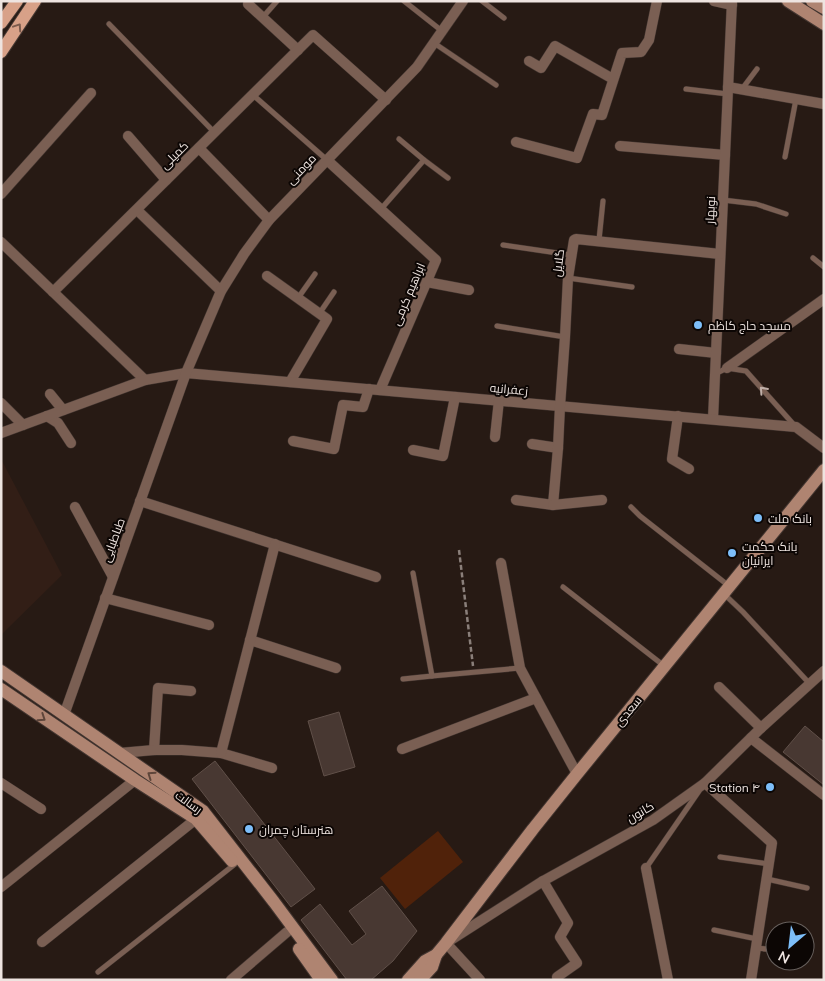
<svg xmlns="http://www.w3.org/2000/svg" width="825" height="981" font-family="Mulish,Cairo,sans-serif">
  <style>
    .built { fill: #321e16 }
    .green { fill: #50220a }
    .building { fill: #483832; stroke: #605049 }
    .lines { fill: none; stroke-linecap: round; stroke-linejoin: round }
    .lane-casing { stroke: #433631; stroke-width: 6 }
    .street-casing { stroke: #433631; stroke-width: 11 }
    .secondary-casing { stroke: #433631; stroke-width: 14 }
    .primary-casing { stroke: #433631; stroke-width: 14 }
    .path { stroke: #8a7f7a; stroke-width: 2.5; stroke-dasharray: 5 2.5; stroke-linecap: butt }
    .lane { stroke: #7a5f53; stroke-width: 5 }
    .street { stroke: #7a5f53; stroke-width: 10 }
    .secondary { stroke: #af8471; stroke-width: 12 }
    .primary { stroke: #d8a188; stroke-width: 12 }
    .oneway { stroke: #7c5b4d }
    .oneway2 { stroke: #c0afa8 }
    .oneway3 { stroke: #5e453a }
    .poi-dot { fill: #7dbef9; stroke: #0c0604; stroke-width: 2 }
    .labels { text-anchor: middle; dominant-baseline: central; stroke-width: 4; stroke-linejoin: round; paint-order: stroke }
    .street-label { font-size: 12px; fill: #eee4e0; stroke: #0c0604 }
    .poi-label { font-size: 12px; fill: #eee4e0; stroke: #0c0604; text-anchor: start }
  </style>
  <rect width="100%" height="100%" fill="#271a14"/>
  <polygon class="built" points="1,459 62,575 1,635"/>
  <polygon class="green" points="438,831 463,862 405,909 380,878"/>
  <g class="building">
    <polygon points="339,712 355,767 324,776 308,721"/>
    <polygon points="805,726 824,742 824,785 783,752"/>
    <polygon points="215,761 315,889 291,907 192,779"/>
    <polygon points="382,886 417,931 393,961 371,980 347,980 301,920 320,904 352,945 366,934 349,911"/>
  </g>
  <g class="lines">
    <g class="lane-casing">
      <g id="lane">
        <polyline points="404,1 442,31"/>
        <polyline points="482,1 504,18"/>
        <polyline points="263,17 277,1"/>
        <polyline points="109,24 214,132"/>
        <polyline points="434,43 496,85"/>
        <polyline points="686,89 728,94"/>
        <polyline points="742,89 757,69"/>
        <polyline points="253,95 327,160"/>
        <polyline points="399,139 424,160"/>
        <polyline points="785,157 796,99"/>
        <polyline points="723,200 756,204 786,214"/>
        <polyline points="381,209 424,160 448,178"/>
        <polyline points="599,240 603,201"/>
        <polyline points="503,245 571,255"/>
        <polyline points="813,258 824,267"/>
        <polyline points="568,278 632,287"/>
        <polyline points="298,298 315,274"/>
        <polyline points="319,314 334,292"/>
        <polyline points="497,326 565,337"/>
        <polyline points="715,374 727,368 746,371 795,426"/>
        <polyline points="631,507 640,516 729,586"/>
        <polyline points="413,573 432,676 520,668"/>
        <polyline points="563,587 663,665"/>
        <polyline points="724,594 743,612 809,683"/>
        <polyline points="403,679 432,676"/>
        <polyline points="720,857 769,864"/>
        <polyline points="646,868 699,791"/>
        <polyline points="767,879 807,888"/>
        <polyline points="714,930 757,939"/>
        <polyline points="756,948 775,950"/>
        <polyline points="98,972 235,864"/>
      </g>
    </g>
    <g class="street-casing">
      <g id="street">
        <polyline points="714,1 732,5"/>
        <polyline points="248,4 298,50"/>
        <polyline points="529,61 541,68 555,46 613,79"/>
        <polyline points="728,87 824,104"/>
        <polyline points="128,136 166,180"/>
        <polyline points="516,142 577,158 593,114 602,115 622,53 641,52 649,40 657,1"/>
        <polyline points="620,146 725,155"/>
        <polyline points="199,148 269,220"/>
        <polyline points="327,160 436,260 380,390"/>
        <polyline points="1,194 91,93"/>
        <polyline points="137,210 221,291"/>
        <polyline points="1,242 145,380"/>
        <polyline points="267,276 327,319 290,382"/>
        <polyline points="427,282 469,290"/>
        <polyline points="53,292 313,35 386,100"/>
        <polyline points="679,349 716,353"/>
        <polyline points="727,368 824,299"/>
        <polyline points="50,394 63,410"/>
        <polyline points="1,403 23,425"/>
        <polyline points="47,416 58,423 71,443"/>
        <polyline points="678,416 672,459 689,469"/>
        <polyline points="713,419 732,1"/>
        <polyline points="1,433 145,380 186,373 796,427 824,448"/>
        <polyline points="495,437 499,400"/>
        <polyline points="293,441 334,449 343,405 363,407 369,389"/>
        <polyline points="532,444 558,448"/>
        <polyline points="413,450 443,456 455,397"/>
        <polyline points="516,500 553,505 558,448 560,406 565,337 568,278 574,240 576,239 720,254"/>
        <polyline points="140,501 376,577"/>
        <polyline points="553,505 602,500"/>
        <polyline points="75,507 113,577"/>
        <polyline points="501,563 520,668 577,774"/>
        <polyline points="105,598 209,625"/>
        <polyline points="250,640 336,668"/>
        <polyline points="719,687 761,728"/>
        <polyline points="64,715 186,373 221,291 244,254 269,220 417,67 463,1"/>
        <polyline points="751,738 824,795"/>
        <polyline points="402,749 536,698"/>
        <polyline points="154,750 158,688 191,691"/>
        <polyline points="120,753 154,750 182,750 221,753 272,768"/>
        <polyline points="221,753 275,544"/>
        <polyline points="1,783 41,809"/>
        <polyline points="705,783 772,843 751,980"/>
        <polyline points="646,868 668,980"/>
        <polyline points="543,881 568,923 560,937 577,963 557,977"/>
        <polyline points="1,887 135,780"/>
        <polyline points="42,942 196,819"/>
        <polyline points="231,980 287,932"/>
        <polyline points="480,980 446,943 543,881 653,820 705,783 761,728 824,671"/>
      </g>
    </g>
    <g class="secondary-casing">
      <g id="secondary">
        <polyline points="788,1 824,24"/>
        <polyline points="812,1 824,8"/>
        <polyline points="1,671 203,811 274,902 332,980"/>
        <polyline points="1,689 135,780 196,819 232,861"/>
        <polyline points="299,949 321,980"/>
        <polyline points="408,980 425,961 436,955 446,943 533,829 577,774 824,470"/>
        <polyline points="420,980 432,967 436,955"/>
      </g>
    </g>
    <g class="primary-casing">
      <g id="primary">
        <polyline points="1,23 17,1"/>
        <polyline points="1,52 35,1"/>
      </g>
    </g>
    <polyline class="path" points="459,550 473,666"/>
    <use href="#lane" class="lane"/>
    <use href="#street" class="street"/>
    <use href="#secondary" class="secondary"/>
    <use href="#primary" class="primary"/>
  </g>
  <defs><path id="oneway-chevron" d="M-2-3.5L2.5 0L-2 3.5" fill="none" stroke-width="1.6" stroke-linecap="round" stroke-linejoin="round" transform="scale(1.25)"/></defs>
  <use class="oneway" href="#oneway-chevron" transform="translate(18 27) rotate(-56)"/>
  <use class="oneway2" href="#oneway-chevron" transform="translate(763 390) rotate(-132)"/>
  <g class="oneway3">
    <use href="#oneway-chevron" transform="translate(42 718) rotate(34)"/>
    <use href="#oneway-chevron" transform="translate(151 775) rotate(-145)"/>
  </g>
  <g class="poi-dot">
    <circle cx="698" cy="325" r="5"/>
    <circle cx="758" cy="518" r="5"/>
    <circle cx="732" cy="553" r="5"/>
    <circle cx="770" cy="787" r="5"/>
    <circle cx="249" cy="829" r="5"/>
  </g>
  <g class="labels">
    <g class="street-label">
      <text transform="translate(174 155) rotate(-45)">کمیلی</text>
      <text transform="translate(301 169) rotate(-46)">مومنی</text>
      <text transform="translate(710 210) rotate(-87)">نوبهار</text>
      <text transform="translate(558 263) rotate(-83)">گلایل</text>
      <text transform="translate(408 294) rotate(-67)">ابراهیم کرمی</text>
      <text transform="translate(509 389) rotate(5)">زعفرانیه</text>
      <text transform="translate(113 540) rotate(-70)">طباطبایی</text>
      <text transform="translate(628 711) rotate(-51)">سعدی</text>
      <text transform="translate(189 802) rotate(36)">رسالت</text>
      <text transform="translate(640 812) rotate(-31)">کانون</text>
    </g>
    <g class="poi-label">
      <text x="708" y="325">مسجد حاج کاظم</text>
      <text x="768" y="518">بانک ملت</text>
      <text x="742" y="546">بانک حکمت<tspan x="742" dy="14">ایرانیان</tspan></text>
      <text x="760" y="787" text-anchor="end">Station ۴</text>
      <text x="259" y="829">هنرستان چمران</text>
    </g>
  </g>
  <rect width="825" height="981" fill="none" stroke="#eee4e0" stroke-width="5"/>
  <g transform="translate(790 946) rotate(208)"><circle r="24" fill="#0c0604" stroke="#665f5c"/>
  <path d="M0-4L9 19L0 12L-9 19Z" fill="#7dbef9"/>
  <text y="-8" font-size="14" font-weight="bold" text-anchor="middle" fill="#eee4e0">N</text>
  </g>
</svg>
